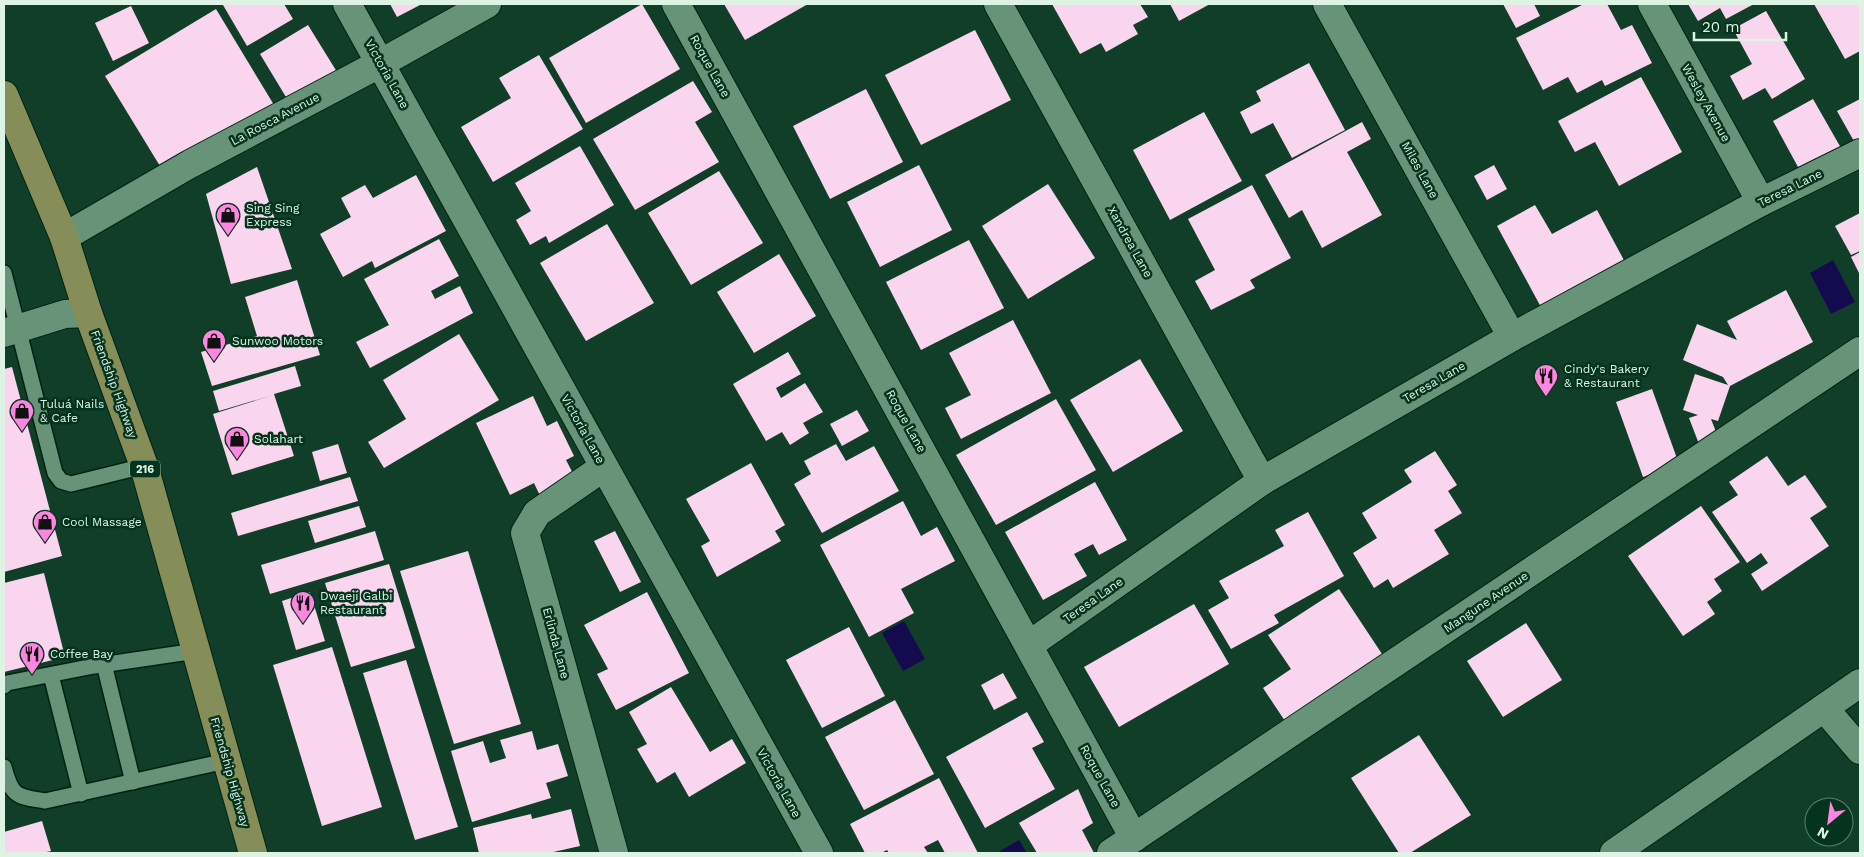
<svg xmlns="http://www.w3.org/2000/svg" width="1864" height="857" font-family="'Work Sans',sans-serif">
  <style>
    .water { fill: #140b4f }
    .building { fill: #fad6ee }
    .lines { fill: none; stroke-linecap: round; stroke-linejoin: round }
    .lane-casing { stroke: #022313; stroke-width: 18 }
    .street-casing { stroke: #022313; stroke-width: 30 }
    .primary-casing { stroke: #022313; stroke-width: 30 }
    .lane { stroke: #679479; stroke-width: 15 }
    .street { stroke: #679479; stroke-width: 28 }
    .primary { stroke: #858e58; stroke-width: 28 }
    .labels { text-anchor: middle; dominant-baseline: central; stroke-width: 5; stroke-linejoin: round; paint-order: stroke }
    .shield { fill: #04341e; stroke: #9cbaa9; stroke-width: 1 }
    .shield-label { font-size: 11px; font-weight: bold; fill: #ddf4e5 }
    .street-label { font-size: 12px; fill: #ddf4e5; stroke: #04341e }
    .poi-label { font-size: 12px; fill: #ddf4e5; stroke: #04341e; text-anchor: start }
  </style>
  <rect width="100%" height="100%" fill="#113e28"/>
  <g class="water">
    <polygon points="1833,260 1855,302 1831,314 1810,273"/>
    <polygon points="904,621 925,659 903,671 882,633"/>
    <polygon points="1019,840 1027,853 997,853"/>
  </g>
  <g class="building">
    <polygon points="225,4 284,4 293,19 247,46 223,5"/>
    <polygon points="390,4 422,4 397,17"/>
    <polygon points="642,4 680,69 586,123 549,58"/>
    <polygon points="724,4 808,4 745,40"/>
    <polygon points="1052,4 1140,4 1148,17 1133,25 1138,34 1106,52 1101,43 1080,54"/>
    <polygon points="1170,4 1210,4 1179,21"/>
    <polygon points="1503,4 1534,4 1540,16 1516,28"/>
    <polygon points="1584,4 1607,4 1621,30 1632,25 1652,63 1605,86 1602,80 1577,93 1568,77 1543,90 1516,38"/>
    <polygon points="1688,4 1754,4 1726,19 1720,8 1698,21"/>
    <polygon points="1814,4 1860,4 1860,51 1845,59"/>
    <polygon points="131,6 149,43 113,61 95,23"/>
    <polygon points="216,9 274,105 163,171 105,76"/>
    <polygon points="1766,11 1805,79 1772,99 1765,88 1743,100 1730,76 1752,64 1733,29"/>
    <polygon points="308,25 337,72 289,102 260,54"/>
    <polygon points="975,30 1011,100 921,145 885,75"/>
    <polygon points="539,55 583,129 493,182 461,127 511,98 499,78"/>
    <polygon points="1309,63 1345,130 1292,158 1273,123 1251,134 1240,112 1261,101 1256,91"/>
    <polygon points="1641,77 1682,152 1619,186 1595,142 1575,152 1558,121"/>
    <polygon points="693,81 712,112 695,122 719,162 635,210 593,139"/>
    <polygon points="866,89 903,162 830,199 793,126"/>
    <polygon points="1813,99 1845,155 1804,178 1773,121"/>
    <polygon points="1860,99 1860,141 1855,143 1837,111"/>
    <polygon points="1204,112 1242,181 1170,220 1133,150"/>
    <polygon points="1362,122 1371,139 1347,152 1382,215 1322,248 1302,210 1289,218 1265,175"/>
    <polygon points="580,146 614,205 549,243 546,236 530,245 516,220 531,211 515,183"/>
    <polygon points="919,165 952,230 880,267 847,202"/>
    <polygon points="1494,165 1507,189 1487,200 1474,176"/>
    <polygon points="257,167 292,269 231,284 206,194"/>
    <polygon points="719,171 763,243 691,285 648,213"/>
    <polygon points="416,175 446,231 375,268 372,261 343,277 320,234 351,217 341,198 365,185 373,198"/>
    <polygon points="1048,184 1095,258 1028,299 982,226"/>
    <polygon points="1252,185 1291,258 1250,280 1255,288 1211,310 1195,281 1215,270 1188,219"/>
    <polygon points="1535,205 1552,234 1597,210 1626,264 1542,309 1497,226"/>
    <polygon points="1860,213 1860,251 1851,255 1835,226"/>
    <polygon points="607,224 654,303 586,341 540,263"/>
    <polygon points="439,239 459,276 431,291 435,299 460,286 473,313 370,368 356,342 389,325 364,279"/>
    <polygon points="969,240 1004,308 921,350 886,282"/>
    <polygon points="1860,252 1860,275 1851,257"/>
    <polygon points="779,254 816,316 754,353 717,292"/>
    <polygon points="297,280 320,355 212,386 201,352 257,336 245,297"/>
    <polygon points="1786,290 1813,342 1730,386 1718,421 1711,419 1718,437 1699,444 1689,418 1698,415 1683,410 1695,374 1728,385 1723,377 1683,360 1697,324 1737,340 1727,321"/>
    <polygon points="1013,320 1051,393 961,439 945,408 971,395 949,353"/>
    <polygon points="459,334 499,400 384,468 368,442 406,419 383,380"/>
    <polygon points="788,352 801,374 776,388 781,398 805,383 823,412 803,423 809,433 790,445 782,432 766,441 733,384"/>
    <polygon points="1140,359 1183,431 1113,472 1070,400"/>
    <polygon points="295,366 301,386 274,394 294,456 232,475 213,414 273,395 219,411 213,391"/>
    <polygon points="12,367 62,556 4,572 4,369"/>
    <polygon points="1652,389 1679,464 1643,477 1616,402"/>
    <polygon points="533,396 547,426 557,421 574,456 566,460 578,483 542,500 534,483 510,495 476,423"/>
    <polygon points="1056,399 1096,470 996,525 956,455"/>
    <polygon points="857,410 869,431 842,446 830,424"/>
    <polygon points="338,444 347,473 320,481 312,452"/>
    <polygon points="836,444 846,461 874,446 899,491 822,533 794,484 811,474 804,461"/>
    <polygon points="1435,451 1457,485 1448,491 1462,513 1434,530 1449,554 1393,588 1388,579 1374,588 1353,553 1377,538 1362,513 1412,482 1404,470"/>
    <polygon points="1767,456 1788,486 1805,475 1827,507 1810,518 1829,546 1762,591 1751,574 1768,563 1761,553 1747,563 1712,512 1738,495 1729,482"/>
    <polygon points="751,463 785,525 775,531 781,541 717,577 701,546 710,541 686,499"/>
    <polygon points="350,477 358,501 238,536 231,513"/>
    <polygon points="1095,482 1127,540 1099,555 1093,544 1074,554 1087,576 1043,600 1005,532"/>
    <polygon points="903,501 921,536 937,527 955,561 901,589 914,613 869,637 820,545"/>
    <polygon points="359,506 366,527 315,543 308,521"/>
    <polygon points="1701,506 1740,562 1714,579 1722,591 1707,602 1715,614 1683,636 1628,556"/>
    <polygon points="1308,512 1344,576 1274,615 1279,623 1231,649 1208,610 1229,598 1219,581 1284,546 1275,530"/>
    <polygon points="375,531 384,560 270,594 261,565"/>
    <polygon points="615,531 641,582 620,592 594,541"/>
    <polygon points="468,551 521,724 454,744 400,571"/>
    <polygon points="389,564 415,648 351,667 325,583"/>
    <polygon points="44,573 65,657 4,672 4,583"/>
    <polygon points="1339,589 1386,660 1287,724 1263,688 1291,669 1268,635"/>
    <polygon points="310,592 325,641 296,650 282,601"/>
    <polygon points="647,592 689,673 616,710 597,674 608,669 584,625"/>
    <polygon points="1194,604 1229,664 1119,727 1084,667"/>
    <polygon points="1526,623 1562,680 1503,717 1467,661"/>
    <polygon points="849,627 885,696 822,728 786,660"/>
    <polygon points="332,647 382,807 322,826 273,665"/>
    <polygon points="406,660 458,827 415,840 363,673"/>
    <polygon points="1003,673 1017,698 994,710 981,685"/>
    <polygon points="671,687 710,752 732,739 746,763 689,797 675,772 657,783 637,749 647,744 629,712"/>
    <polygon points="895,700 934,774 864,810 825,737"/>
    <polygon points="1027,712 1044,742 1032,748 1055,789 985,828 946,757"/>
    <polygon points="532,731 537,750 558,744 568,776 546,783 551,798 472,822 451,751 483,741 490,763 506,758 500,740"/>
    <polygon points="1419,735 1471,815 1410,853 1399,853 1351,778"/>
    <polygon points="939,778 978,853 945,853 938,840 924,847 928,853 889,853 887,850 881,853 865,853 850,824"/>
    <polygon points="1078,789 1093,823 1082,830 1094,853 1037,853 1019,823"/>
    <polygon points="571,809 580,846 549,853 479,853 473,828 531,814 532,819"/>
    <polygon points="42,821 51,851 42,853 4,853 4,832"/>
  </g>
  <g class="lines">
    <g class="lane-casing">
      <g id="lane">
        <polyline points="4,273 55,473 61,481 71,484 144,466"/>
        <polyline points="104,664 133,782"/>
        <polyline points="51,675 81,794"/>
        <polyline points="4,686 7,683 94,666 196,651"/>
        <path d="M4,767C12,797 16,796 45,801L226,761"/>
      </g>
    </g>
    <g class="street-casing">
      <g id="street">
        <polyline points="347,4 819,853"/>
        <polyline points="676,4 1134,838"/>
        <polyline points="998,4 1262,481"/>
        <polyline points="1327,4 1512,337"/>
        <polyline points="1652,4 1761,202"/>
        <polyline points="64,237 190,164 381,63 487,4"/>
        <polyline points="4,333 65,314 88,313"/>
        <polyline points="604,467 537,513 525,533 614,853"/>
        <polyline points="1029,645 1262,481 1512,337 1761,202 1860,153"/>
        <polyline points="1824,708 1860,750"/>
        <polyline points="1111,853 1860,351"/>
        <polyline points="1614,853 1860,683"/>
      </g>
    </g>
    <g class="primary-casing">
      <polyline id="primary" points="4,95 64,237 88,313 144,466 253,853"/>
    </g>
    <use href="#lane" class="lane"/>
    <use href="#street" class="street"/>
    <use href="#primary" class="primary"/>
  </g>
  <defs>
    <g id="shop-pin" transform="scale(1.25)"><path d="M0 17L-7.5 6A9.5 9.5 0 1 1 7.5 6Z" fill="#fe85e0" stroke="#04341e"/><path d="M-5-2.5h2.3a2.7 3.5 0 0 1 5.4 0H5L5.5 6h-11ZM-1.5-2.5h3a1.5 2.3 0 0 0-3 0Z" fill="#111"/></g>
    <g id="restaurant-pin" transform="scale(1.25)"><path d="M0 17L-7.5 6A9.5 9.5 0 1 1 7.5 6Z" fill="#fe85e0" stroke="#04341e"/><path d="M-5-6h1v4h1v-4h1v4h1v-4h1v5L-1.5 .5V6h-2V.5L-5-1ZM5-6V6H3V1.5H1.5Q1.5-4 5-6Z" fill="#111"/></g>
  </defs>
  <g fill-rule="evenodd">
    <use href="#shop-pin" x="228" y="215"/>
    <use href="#shop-pin" x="214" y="341"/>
    <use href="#restaurant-pin" x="1546" y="376"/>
    <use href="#shop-pin" x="22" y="411"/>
    <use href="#shop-pin" x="237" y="439"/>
    <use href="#shop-pin" x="45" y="522"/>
    <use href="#restaurant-pin" x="303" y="603"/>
    <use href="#restaurant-pin" x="32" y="654"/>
  </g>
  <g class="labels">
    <rect class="shield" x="130" y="460.5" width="30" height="17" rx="4"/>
    <g class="shield-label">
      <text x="145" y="469">216</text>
    </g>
    <g class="street-label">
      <text transform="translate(710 66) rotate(61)">Roque Lane</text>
      <text transform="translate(387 74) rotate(61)">Victoria Lane</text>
      <text transform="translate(1706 103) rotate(61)">Wesley Avenue</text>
      <text transform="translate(275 119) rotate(-28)">La Rosca Avenue</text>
      <text transform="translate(1420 170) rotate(61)">Miles Lane</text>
      <text transform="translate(1790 188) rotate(-26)">Teresa Lane</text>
      <text transform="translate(1130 242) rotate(61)">Xandrea Lane</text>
      <text transform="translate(1434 382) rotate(-30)">Teresa Lane</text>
      <text transform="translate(114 384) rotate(70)">Friendship Highway</text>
      <text transform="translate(906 421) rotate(61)">Roque Lane</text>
      <text transform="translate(583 429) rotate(61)">Victoria Lane</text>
      <text transform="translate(1093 600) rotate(-35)">Teresa Lane</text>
      <text transform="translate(1486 602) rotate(-34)">Mangune Avenue</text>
      <text transform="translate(556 643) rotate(75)">Erlinda Lane</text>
      <text transform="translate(230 772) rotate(74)">Friendship Highway</text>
      <text transform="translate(1100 776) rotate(61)">Roque Lane</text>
      <text transform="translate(779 783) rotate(61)">Victoria Lane</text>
    </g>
    <g class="poi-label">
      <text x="246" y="208">Sing Sing<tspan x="246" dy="14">Express</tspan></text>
      <text x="232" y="341">Sunwoo Motors</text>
      <text x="1564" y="369">Cindy's Bakery<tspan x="1564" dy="14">&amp; Restaurant</tspan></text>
      <text x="40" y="404">Tuluá Nails<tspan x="40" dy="14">&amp; Cafe</tspan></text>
      <text x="254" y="439">Solahart</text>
      <text x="62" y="522">Cool Massage</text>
      <text x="320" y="596">Dwaeji Galbi<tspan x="320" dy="14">Restaurant</tspan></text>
      <text x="50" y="654">Coffee Bay</text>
    </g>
  </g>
  <rect width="1864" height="857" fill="none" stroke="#ddf4e5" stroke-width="10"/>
  <g transform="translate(1829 822) rotate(209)"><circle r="24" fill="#04341e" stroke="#5b816e"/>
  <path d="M0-4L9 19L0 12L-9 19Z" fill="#fe85e0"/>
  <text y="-8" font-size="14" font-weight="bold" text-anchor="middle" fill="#ddf4e5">N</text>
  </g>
  <path d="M1694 32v8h92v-8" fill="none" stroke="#ddf4e5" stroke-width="2.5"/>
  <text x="1702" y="32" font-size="15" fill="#ddf4e5" stroke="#04341e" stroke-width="4" paint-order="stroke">20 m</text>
</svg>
